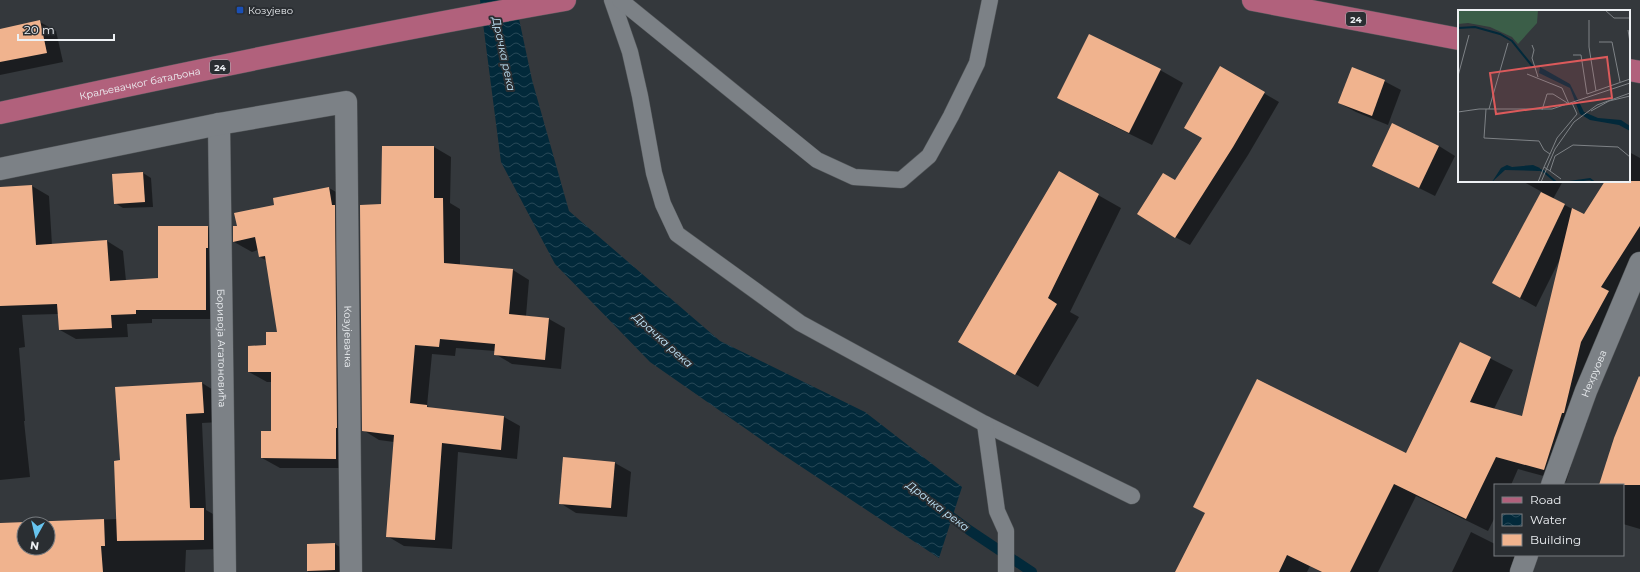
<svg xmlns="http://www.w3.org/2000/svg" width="1640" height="572" font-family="Montserrat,sans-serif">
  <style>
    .water { fill: url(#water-waves) }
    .shadow { fill: #0007; fill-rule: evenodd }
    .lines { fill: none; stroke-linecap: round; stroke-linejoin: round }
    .stream { stroke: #02293a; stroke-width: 10 }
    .building { fill: #f0b38e; fill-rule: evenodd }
    .service-casing { stroke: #525659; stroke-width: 17 }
    .minor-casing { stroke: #525659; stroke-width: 23 }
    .primary-casing { stroke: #525659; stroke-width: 23 }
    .service { stroke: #7c8186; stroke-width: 16 }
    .minor { stroke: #7c8186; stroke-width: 22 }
    .primary { stroke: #b1617c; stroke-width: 22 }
    .transit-dot { fill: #1a4fb4; stroke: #2a2e32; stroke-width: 1.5 }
    .labels { text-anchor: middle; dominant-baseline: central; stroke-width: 4; stroke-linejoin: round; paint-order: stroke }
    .shield { fill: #2a2e32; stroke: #b3b6ba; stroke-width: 1 }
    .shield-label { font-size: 9px; font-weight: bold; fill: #eef1f4 }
    .poi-label { font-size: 10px; fill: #eef1f4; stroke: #2a2e32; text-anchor: start }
    .street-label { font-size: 10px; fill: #eef1f4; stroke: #2a2e32 }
    .water-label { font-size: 11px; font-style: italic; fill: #c6ebff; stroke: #2a2e32 }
    .inset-river { fill: none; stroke: #02293a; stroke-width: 2 }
    .inset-road { fill: none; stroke: #7e8286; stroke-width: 1 }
    .view { fill: #dc5a5b; fill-opacity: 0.15; stroke: #dc5a5b; stroke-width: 2 }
    .inset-edge { fill: none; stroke: #eef1f4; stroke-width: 2 }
  </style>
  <defs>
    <pattern id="water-waves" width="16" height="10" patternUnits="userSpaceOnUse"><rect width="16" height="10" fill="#02293a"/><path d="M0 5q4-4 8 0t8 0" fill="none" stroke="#274857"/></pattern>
  </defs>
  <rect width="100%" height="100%" fill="#34383c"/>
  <polygon class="water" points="480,0 515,0 532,80 569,211 720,341 865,412 962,487 939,558 779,452 650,362 555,264 501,162"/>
  <g class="shadow">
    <polygon points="40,22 56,31 63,62 0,75 0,30"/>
    <polygon points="1221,68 1279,102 1248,155 1190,245 1175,237 1175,181 1203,138"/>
    <polygon points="1160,70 1183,83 1152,145 1081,110 1059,97"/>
    <polygon points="1384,81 1401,90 1388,125 1356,112 1339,103"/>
    <polygon points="1439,146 1455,156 1435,196 1373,165"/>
    <polygon points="383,147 434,147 451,157 450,203 460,209 460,266 513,270 529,280 526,316 549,319 565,328 561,369 512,364 495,354 495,351 456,348 455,356 432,354 427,406 432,409 504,417 520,426 517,459 458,452 452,549 404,546 387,536 394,442 379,440 363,430 382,205"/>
    <polygon points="1629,152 1640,158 1640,273 1603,355 1586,425 1584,425 1566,482 1518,469 1511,485 1495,485 1495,517 1488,531 1416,496 1378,572 1321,572 1310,566 1307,572 1177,572 1406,455 1460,343 1513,370 1494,409 1523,418 1561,257 1536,307 1493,283 1542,192 1522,181 1563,181 1553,199 1584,215 1606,181 1629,181"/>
    <polygon points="143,173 151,178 153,207 123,208 115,203"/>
    <polygon points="1059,173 1121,208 1070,312 1079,317 1038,387 960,342"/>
    <polygon points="32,186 49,196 52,245 107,241 123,251 126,281 159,279 208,227 224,237 223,319 152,319 152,323 127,324 128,337 76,339 60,330 58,314 22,315 25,347 19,348 25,421 24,421 30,477 0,480 0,188"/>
    <polygon points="329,188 347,198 353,468 280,468 262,458 272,432 272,382 267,382 249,372 278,333 267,261 260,257 258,250 252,252 234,242 238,227 275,206"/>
    <path d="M202,383L218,393L220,422L202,423L206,510L220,518V549L186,550L185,572H0V519V524L117,519L121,461ZM24,524H48V548H24Z"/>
    <polygon points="1640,385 1640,529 1623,524 1623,485 1600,485"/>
    <polygon points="615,463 631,472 627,517 576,513 560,503"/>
    <polygon points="1471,532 1495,544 1495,555 1516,555 1518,572 1452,572"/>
    <polygon points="335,544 351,554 351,572 308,572 308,545"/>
  </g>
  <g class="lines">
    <polyline class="stream" points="942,510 969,530 1032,572"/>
  </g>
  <g class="building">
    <polygon points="40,20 47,53 0,62 0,29"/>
    <polygon points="1089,34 1161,69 1129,133 1057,98"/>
    <polygon points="1220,66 1265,92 1233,147 1175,238 1137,214 1163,173 1175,180 1202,138 1184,128"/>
    <polygon points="1352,67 1385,80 1372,116 1338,103"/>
    <polygon points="1392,123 1439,146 1419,188 1372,166"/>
    <polygon points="382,146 434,146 434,198 443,198 444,263 513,269 509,314 549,318 545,360 494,355 495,344 440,339 439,347 415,345 410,403 427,405 427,407 504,416 501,450 442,443 435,540 386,537 394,435 362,431 360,205 381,204"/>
    <polygon points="1059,171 1099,194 1048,298 1057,304 1015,375 958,342"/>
    <polygon points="143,172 145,202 114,204 112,174"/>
    <polygon points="1605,181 1640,181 1640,226 1601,287 1609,291 1581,342 1564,413 1562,413 1544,470 1496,457 1466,519 1394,484 1350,572 1322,572 1287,555 1279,572 1175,572 1205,513 1193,507 1257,379 1406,453 1460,342 1491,357 1470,402 1522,416 1572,208 1584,214"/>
    <polygon points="32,185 36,245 107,240 110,281 158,278 158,226 208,226 208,248 206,248 206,310 136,310 136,314 111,315 112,328 59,330 57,304 0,306 0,187"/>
    <polygon points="329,187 332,205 335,205 337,428 336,428 336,459 261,458 261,431 271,431 271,372 248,372 248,346 266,345 266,332 277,332 265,256 259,257 255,237 233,242 233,226 237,226 234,213 274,205 273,198"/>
    <polygon points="1541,192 1565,204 1520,298 1492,283"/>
    <polygon points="1639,376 1640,377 1640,485 1599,485 1614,438"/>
    <polygon points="202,382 204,413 186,414 190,508 204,508 204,540 117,541 114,461 120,460 115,387"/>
    <polygon points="563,457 615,462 611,508 559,504"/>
    <path d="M104,519L105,546H101L103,572H0V523ZM24,524H48V548H24Z"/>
    <polygon points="335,543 335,570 307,571 307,544"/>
  </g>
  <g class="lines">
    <g class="service-casing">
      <g id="service">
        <polyline points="612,0 630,52 640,96 654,173 663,204 677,234 800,323 985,424 1132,496"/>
        <polyline points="620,0 817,160 854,177 901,180 929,156 951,116 977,63 990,0"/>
        <polyline points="985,424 997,511 1006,531 1006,572"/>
      </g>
    </g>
    <g class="minor-casing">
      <g id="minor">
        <path id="s1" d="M219,124L225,572"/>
        <path id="s2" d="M0,169L219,124L346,102L351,572"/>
        <path id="s3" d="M1552,485L1586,391L1640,263"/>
        <polyline points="1521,572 1527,555"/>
      </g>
    </g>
    <g class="primary-casing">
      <g id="primary">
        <polyline points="1253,0 1459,39"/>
        <polyline points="1629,70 1640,72"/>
        <path id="s4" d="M0,113C188,72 376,33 565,0"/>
      </g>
    </g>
    <use href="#service" class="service"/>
    <use href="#minor" class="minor"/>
    <use href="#primary" class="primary"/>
  </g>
  <rect class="transit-dot" x="236" y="6" width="8" height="8" rx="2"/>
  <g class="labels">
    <g class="shield">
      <rect x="1346" y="12" width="20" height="14" rx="3"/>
      <rect x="210" y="60" width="20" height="14" rx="3"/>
    </g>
    <g class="shield-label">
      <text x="1356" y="19">24</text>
      <text x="220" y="67">24</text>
    </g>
    <g class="poi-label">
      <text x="248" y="10">Козујево</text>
    </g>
    <g class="street-label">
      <text stroke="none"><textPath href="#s4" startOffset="143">Краљевачког батаљона</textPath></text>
      <text stroke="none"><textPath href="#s2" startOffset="587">Козујевачка</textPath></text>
      <text stroke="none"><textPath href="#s1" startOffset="224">Боривоја Агатоновића</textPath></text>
      <text stroke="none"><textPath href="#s3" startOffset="119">Нехруова</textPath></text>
    </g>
    <g class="water-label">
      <text transform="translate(504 54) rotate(78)">Драчка река</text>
      <text transform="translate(663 340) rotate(42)">Драчка река</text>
      <text transform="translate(938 506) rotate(37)">Драчка река</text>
    </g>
  </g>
  <g transform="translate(1458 10)">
    <rect width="172" height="172" fill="#34383c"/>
    <path d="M0,0H80L79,13L60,34L54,27L32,17L10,13L0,14Z" fill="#3b5e48"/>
    <path d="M82,57L112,74L126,102L140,108L163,110L172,116V121L161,115L132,110L122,104L112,78L81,63ZM49,155L54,157L75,155L82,158L81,161L47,160L34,172L43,158Z" fill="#02293a"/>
    <path class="inset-river" d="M0,18L17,17L42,24L54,31L75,57M76,158L85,161L98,172M111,172L132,169L136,172"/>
    <path class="inset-road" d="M147,0L156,8H172M131,10V37L138,81M170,20L172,32M141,32H154L162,72M74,35L76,40L74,48L80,67M115,45H123L129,84L172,69M69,64L104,78L111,94M0,66L11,25M28,99L26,128L81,131L86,140L92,144L86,157L92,161L97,146L115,135L160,137L172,147M31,99L50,33M84,100L89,84H95L111,94M133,101L151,91L172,86M0,102L21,99H94L172,73M92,144L99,128L119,104L114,93M92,161L103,169M80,172L86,157M83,172L97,139L116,112L139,95L172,83"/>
    <path class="view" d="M149,47L154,88L38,104L32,63Z"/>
    <rect width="172" height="172" class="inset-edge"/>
  </g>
  <rect x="1494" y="484" width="130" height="72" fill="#2a2e32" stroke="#787c80"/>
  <rect x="1502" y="497" width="20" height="6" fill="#b1617c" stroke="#787c80"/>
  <text x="1530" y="504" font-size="12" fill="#eef1f4">Road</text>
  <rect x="1502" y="514" width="20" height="12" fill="url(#water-waves)" stroke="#787c80"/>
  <text x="1530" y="524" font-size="12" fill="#eef1f4">Water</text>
  <rect x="1502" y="534" width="20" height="12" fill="#f0b38e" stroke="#787c80"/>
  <text x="1530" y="544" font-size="12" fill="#eef1f4">Building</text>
  <g transform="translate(36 536) rotate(188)"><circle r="19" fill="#2a2e32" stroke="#787c80"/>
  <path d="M0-3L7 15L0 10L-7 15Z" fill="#67c4ef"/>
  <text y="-6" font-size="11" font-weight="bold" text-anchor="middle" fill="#eef1f4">N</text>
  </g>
  <path d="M18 34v6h96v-6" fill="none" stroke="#eef1f4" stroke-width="2"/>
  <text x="24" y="34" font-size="12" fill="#eef1f4" stroke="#2a2e32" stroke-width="3" paint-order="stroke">20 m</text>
</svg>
